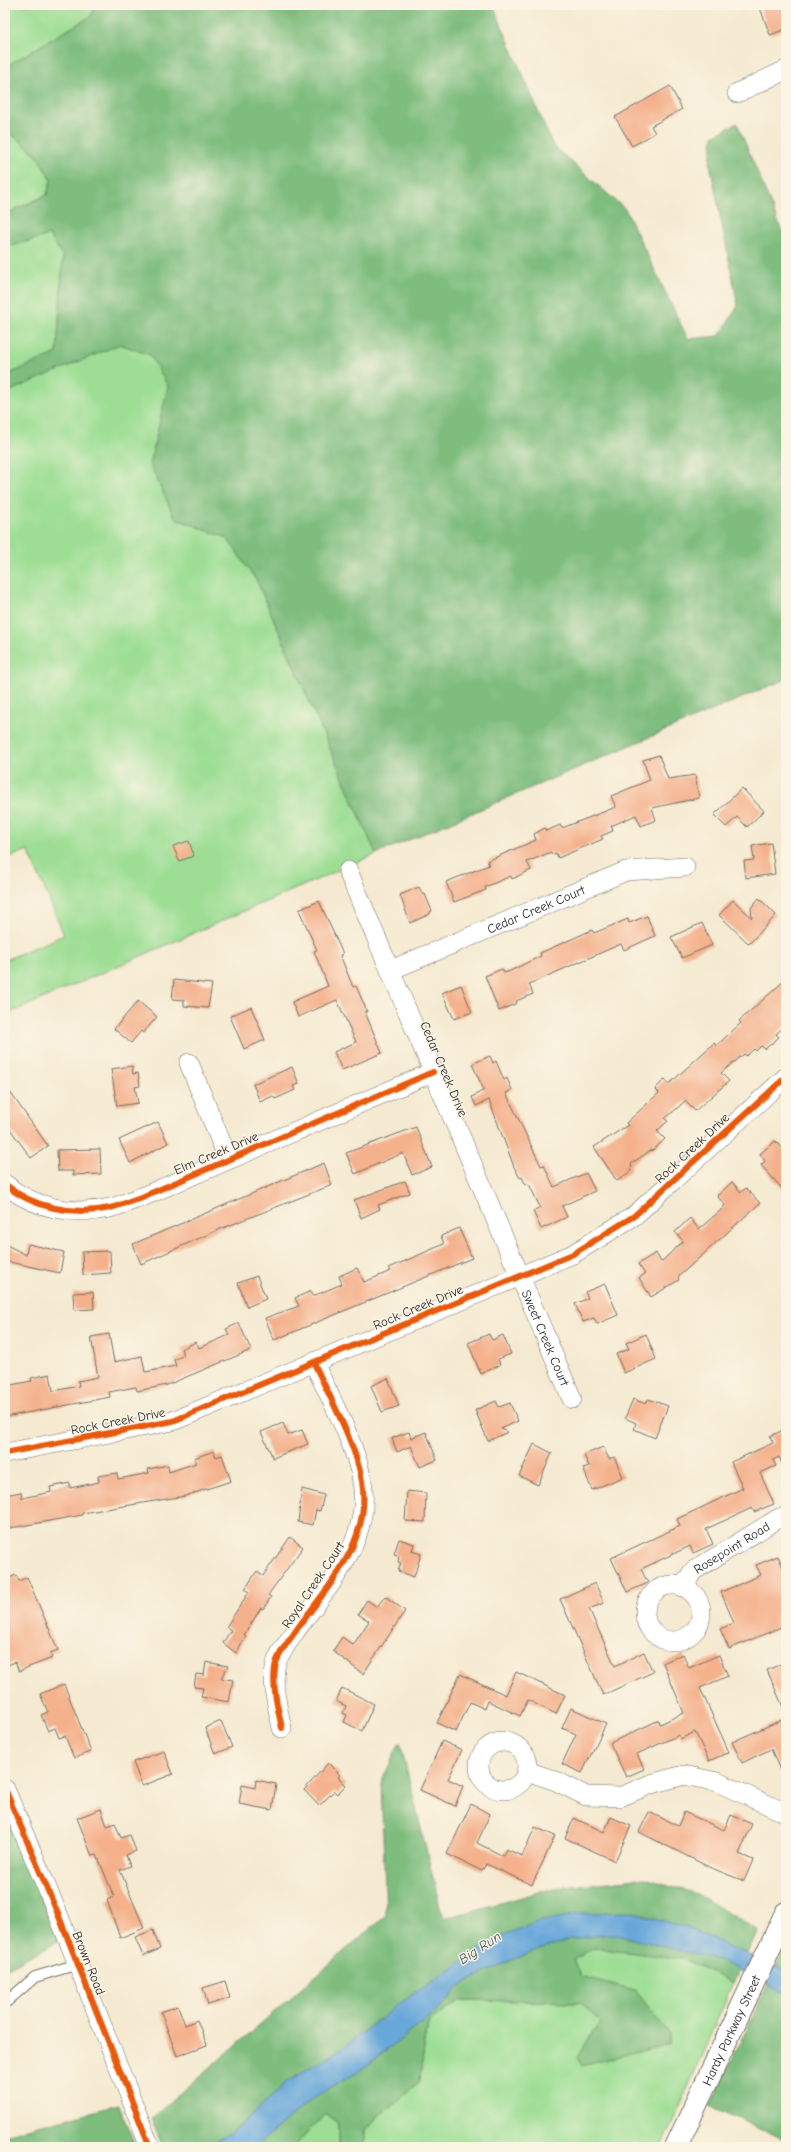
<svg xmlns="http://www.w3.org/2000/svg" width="791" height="2152" font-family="'Comic Neue',sans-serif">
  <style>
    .green { fill: #9dde94; stroke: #648460 }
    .forest { fill: #7ebd7e; stroke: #547454 }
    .water { fill: #67a7da; stroke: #496982 }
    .building { fill: #f4b18c }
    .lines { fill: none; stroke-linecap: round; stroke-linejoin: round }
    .service-casing { stroke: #726e65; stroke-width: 12 }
    .minor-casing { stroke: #726e65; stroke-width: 20 }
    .secondary-casing { stroke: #726e65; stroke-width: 24 }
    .service { stroke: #fff; stroke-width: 10 }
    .minor { stroke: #fff; stroke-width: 19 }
    .secondary { stroke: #fff; stroke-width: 22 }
    .cycleway-casing { stroke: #fcf5e5; stroke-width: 8 }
    .cycleway { stroke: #e8590c; stroke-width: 6 }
    .labels { text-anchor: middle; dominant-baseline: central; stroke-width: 3; stroke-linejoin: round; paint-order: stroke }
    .street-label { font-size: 13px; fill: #2b2b2b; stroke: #fcf5e5 }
    .water-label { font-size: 14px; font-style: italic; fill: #405668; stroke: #fcf5e5 }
  </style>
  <rect width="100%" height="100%" fill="#fcf5e5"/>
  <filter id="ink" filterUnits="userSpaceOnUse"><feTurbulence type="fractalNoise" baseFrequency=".025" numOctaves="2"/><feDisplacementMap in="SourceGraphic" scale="8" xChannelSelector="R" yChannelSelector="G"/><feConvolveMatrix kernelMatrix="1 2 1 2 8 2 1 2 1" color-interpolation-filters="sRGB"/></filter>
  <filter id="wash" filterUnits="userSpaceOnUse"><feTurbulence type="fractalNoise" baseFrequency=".012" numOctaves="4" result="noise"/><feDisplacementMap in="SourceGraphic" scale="16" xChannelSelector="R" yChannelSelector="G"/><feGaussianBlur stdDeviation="0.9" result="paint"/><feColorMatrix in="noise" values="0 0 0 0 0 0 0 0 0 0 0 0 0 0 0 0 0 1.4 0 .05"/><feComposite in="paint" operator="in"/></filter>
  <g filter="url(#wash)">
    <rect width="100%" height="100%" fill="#f5ead1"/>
    <g class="green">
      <polygon points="5,5 96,5 91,16 5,67"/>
      <polygon points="5,129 37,155 51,180 47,195 5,214"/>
      <polygon points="49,235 63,256 57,353 5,376 5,248"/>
      <polygon points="120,344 150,355 168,386 150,464 175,518 227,538 257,581 376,854 5,1015 5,960 64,935 28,850 5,859 5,393"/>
      <polygon points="594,1948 684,1959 733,1983 662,2147 365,2147 365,2129 419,2082 428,2023 461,2000 580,2002 600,2022 577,2057 669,2044 669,2033 635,1990 580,1976 573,1960"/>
      <polygon points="325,2114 338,2123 338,2147 294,2147"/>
    </g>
    <g class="forest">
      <polygon points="96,5 493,5 553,146 625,209 688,339 719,336 738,306 710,164 713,136 737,123 786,241 786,679 376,854 257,581 227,538 175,518 150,464 168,386 150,355 120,344 5,393 5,376 57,353 63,256 49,235 5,248 5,214 47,195 51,180 37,155 5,129 5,67 91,16"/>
      <polygon points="400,1742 443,1919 554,1888 645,1878 697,1894 758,1931 733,1983 684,1959 594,1948 573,1960 580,1976 635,1990 669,2033 669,2044 582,2066 577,2057 600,2022 580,2002 461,2000 428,2023 419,2082 365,2129 365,2147 338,2147 338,2123 325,2114 294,2147 163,2147 151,2119 386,1915 381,1783"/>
      <polygon points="5,1813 60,1940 5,1969"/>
      <polygon points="786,1947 786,2140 710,2106"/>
      <polygon points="118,2105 136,2147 5,2147 5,2135"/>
    </g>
    <polygon class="water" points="633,1912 688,1928 786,1971 786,1994 718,1960 612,1934 571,1939 514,1959 461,1985 438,2011 365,2067 319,2094 254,2147 209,2147 238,2127 286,2083 348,2044 396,2006 498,1937 537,1922 584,1913"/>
    <g id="blocks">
      <g class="building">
        <polygon points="759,5 786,5 786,29 770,35"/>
        <polygon points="670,86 682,109 651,126 655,133 632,146 615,117"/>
        <polygon points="659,755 668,779 695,775 699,798 652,808 656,820 641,826 636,815 611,826 613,831 601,836 603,839 558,858 556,853 552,855 551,852 527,862 531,870 512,879 511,876 485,887 486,890 454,902 446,882 489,865 487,861 536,840 534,834 545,828 546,831 560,825 562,828 616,807 611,796 650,780 643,760"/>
        <polygon points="742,788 764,811 747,827 737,817 726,827 714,815"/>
        <polygon points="189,841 194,856 179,861 173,846"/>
        <polygon points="771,843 775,874 746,878 744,861 754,860 752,846"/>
        <polygon points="419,887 423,895 425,894 432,911 430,912 430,914 410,923 400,895"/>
        <polygon points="759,898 776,915 749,944 719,915 733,900 752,918 751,908"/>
        <polygon points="319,901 343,954 340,955 353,987 356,986 367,1011 365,1012 382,1053 342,1070 334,1052 356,1042 337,1000 298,1017 292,1002 328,986 314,951 317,950 299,910"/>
        <polygon points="647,916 655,936 624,950 621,944 529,984 533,994 516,1001 517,1003 499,1011 485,976 502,969 504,973 510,971 541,956 540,953 592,930 594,933 628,919 629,923"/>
        <polygon points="702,923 712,945 682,958 671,937"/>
        <polygon points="786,979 786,1025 776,1034 779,1037 765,1049 761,1046 756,1051 754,1049 746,1056 744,1054 721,1073 729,1081 695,1111 685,1101 665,1119 668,1121 657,1131 665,1139 652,1151 651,1150 631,1164 632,1167 630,1169 631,1171 617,1181 594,1147 628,1125 626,1123 659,1093 655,1089 665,1079 669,1084 714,1043 716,1046 741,1023 739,1021"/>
        <polygon points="174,980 212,984 208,1008 184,1006 184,1000 172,999"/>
        <polygon points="461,985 472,1012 454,1019 442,993"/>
        <polygon points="138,1001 157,1017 143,1033 141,1031 131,1043 114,1029"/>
        <polygon points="251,1007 265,1040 244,1049 230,1016"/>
        <polygon points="490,1056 493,1063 496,1061 504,1080 507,1078 512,1090 506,1093 541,1166 544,1165 554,1187 586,1173 595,1191 562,1206 567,1217 541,1229 533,1211 540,1207 529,1184 526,1185 522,1177 520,1178 514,1167 489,1100 476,1106 472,1097 484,1090 472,1064"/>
        <polygon points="132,1066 133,1074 138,1073 140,1086 135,1087 138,1103 117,1106 111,1069"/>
        <polygon points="292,1067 299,1084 293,1086 295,1090 275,1099 273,1096 260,1102 253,1084"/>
        <polygon points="5,1085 48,1146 31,1158 5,1122"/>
        <polygon points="158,1122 168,1143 130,1163 119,1140"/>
        <polygon points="416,1127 432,1167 412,1175 403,1153 355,1174 346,1153"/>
        <polygon points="775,1141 786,1151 786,1193 761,1165 765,1161 760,1154"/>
        <polygon points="100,1149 101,1174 73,1175 73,1171 58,1171 57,1150"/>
        <polygon points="324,1163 332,1185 218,1230 141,1264 133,1244"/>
        <polygon points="405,1181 410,1193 378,1205 380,1209 361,1218 354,1200"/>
        <polygon points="732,1182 741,1192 746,1188 760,1203 678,1277 679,1280 651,1297 639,1278 645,1274 638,1264 656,1253 661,1262 683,1241 675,1232 690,1218 699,1229 721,1210 725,1205 717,1196"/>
        <polygon points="459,1228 472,1258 274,1340 265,1318 299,1306 295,1298 311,1291 313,1296 342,1284 339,1276 357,1268 364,1282 391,1271 389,1268 444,1244 441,1236"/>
        <polygon points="5,1244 26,1255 28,1244 64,1252 60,1273 5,1261"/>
        <polygon points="110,1251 111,1273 83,1275 82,1252"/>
        <polygon points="257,1276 266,1299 247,1307 238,1283"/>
        <polygon points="605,1284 618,1315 597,1324 594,1318 583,1322 575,1304 588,1298 585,1292"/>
        <polygon points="93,1292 94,1309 74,1310 73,1293"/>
        <polygon points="239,1323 251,1350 167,1385 137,1391 136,1387 109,1392 110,1397 5,1417 5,1386 32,1381 31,1378 50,1374 53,1391 79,1386 78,1381 98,1377 91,1337 109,1334 114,1362 142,1356 145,1372 176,1366 174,1360 184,1355 181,1349 196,1342 199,1348 229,1335 226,1329"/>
        <polygon points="489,1334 492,1340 503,1335 511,1354 498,1359 500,1365 481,1374 468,1343"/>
        <polygon points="646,1334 656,1359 624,1373 616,1354 629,1349 626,1343"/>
        <polygon points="388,1378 399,1406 382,1412 371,1386"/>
        <polygon points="633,1399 646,1404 648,1399 668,1406 655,1438 634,1429 636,1423 625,1418"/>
        <polygon points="496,1401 499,1407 510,1403 518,1421 501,1429 508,1432 488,1441 475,1410"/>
        <polygon points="283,1423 288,1435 302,1430 308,1444 273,1458 261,1432"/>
        <polygon points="786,1429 786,1473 779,1457 773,1460 776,1466 760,1473 774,1504 754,1512 752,1508 706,1529 713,1544 693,1553 690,1546 641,1569 648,1583 627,1592 611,1558 680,1526 677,1519 743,1488 731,1462 773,1443 770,1436"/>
        <polygon points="409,1432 411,1438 426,1432 437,1460 420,1467 411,1446 397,1452 392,1438"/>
        <polygon points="534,1444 552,1453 538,1485 519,1476"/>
        <polygon points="603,1447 609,1459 614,1457 623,1477 592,1490 583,1468 589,1466 584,1455"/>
        <polygon points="214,1451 216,1457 222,1455 231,1481 185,1496 82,1513 82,1515 5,1529 5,1495 21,1492 22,1498 51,1492 50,1487 70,1483 70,1488 99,1482 98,1476 117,1473 118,1479 149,1473 148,1469 168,1465 169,1472 196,1463 194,1458"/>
        <polygon points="302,1489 324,1495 320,1511 316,1510 313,1525 298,1522"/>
        <polygon points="407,1491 426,1493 425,1522 405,1521"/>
        <polygon points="290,1537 303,1547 268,1595 271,1597 263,1609 261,1608 244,1635 246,1636 236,1653 223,1643 231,1630 226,1627 249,1592 245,1589 257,1571 263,1576"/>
        <polygon points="399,1539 414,1544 412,1551 421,1554 414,1577 398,1571 401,1563 398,1562 399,1556 394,1554"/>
        <polygon points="778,1556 786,1574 786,1625 729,1649 720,1629 734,1623 721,1592 761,1575 756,1565"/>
        <polygon points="16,1575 19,1581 27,1577 58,1650 50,1653 52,1658 19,1671 15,1662 5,1666 5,1580"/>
        <polygon points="595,1583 604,1603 589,1609 615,1666 644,1652 653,1672 603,1695 560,1599"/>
        <polygon points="385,1596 405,1611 363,1674 333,1651 342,1637 353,1645 369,1621 358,1614 367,1600 377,1607"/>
        <polygon points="683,1654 689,1668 719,1655 728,1676 700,1688 729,1752 709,1761 695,1732 680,1739 679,1735 637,1754 644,1769 626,1777 610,1743 659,1720 660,1724 684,1713 663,1663"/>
        <polygon points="206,1662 228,1666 221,1678 233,1680 229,1702 201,1697 203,1688 194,1687 196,1674 204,1675"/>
        <polygon points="786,1662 786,1714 767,1670"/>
        <polygon points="516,1672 565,1695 556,1714 528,1700 520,1716 488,1701 485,1709 470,1702 456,1732 437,1723 460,1674 506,1695"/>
        <polygon points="64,1684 91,1752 74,1758 65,1736 59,1738 55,1728 48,1731 41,1715 48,1712 40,1694"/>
        <polygon points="342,1688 374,1704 362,1731 344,1722 347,1715 343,1713 346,1706 336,1701"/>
        <polygon points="571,1708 606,1724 582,1773 562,1764 576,1734 562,1728"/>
        <polygon points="786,1718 786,1784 771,1749 742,1763 732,1742"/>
        <polygon points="221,1721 232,1747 215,1754 205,1728"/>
        <polygon points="442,1741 462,1750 448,1779 463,1786 455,1806 420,1790"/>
        <polygon points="164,1751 173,1774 142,1786 133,1762"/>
        <polygon points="328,1763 340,1775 338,1777 346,1785 337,1794 334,1791 319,1806 304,1790"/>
        <polygon points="256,1780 276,1784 272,1810 239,1804 242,1785 255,1788"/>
        <polygon points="471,1804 490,1814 477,1843 503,1856 506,1849 522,1856 535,1827 555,1836 532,1885 486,1864 482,1871 447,1854"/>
        <polygon points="101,1809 107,1826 115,1823 121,1838 130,1835 136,1851 126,1855 130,1866 120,1870 144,1928 120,1938 107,1900 114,1897 97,1855 92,1856 77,1818"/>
        <polygon points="649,1812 678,1826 684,1812 724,1830 731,1815 752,1824 739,1854 753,1860 744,1881 709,1867 639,1832"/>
        <polygon points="611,1817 631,1826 615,1861 565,1838 574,1818 604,1832"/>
        <polygon points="153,1930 160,1949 143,1956 135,1937"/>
        <polygon points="225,1981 230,1998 208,2005 203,1988"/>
        <polygon points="178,2006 185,2025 197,2020 207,2045 177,2056 161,2012"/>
      </g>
    </g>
  </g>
  <g filter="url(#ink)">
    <use href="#blocks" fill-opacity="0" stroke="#726e65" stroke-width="1"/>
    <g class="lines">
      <g class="service-casing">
        <polyline id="service" points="5,2003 35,1977 78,1964"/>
      </g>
      <g class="minor-casing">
        <g id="minor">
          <polyline points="737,93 786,70"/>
          <path id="s1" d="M348,871L572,1399"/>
          <path id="s2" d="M391,970L626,871L685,867"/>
          <polyline points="189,1063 228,1159"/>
          <path d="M5,1184C32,1208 75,1216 110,1208C120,1206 131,1200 142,1197L433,1072"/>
          <polyline points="5,1453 173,1421 573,1254 634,1216 786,1077"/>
          <circle cx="673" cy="1613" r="28"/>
          <path id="s3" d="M683,1587L693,1571L779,1518L786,1517"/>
          <path d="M282,1728C278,1709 272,1688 275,1668C277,1654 290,1640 297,1629C329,1585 372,1540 362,1481C355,1442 331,1400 314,1363"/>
          <circle cx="503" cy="1766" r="24"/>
          <polyline points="527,1771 556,1781 586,1796 620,1797 651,1784 684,1775 717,1782 786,1813"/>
          <polyline points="5,1789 60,1919 150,2147"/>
        </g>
      </g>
      <g class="secondary-casing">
        <g id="secondary">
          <path id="s4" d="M676,2147L786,1913"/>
        </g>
      </g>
      <use href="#service" class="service"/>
      <use href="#minor" class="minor"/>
      <use href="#secondary" class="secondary"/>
      <g class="cycleway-casing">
        <g id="cycleway">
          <path d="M5,1184C32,1208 75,1216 110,1208C120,1206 131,1200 142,1197L433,1072"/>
          <polyline points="5,1453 173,1421 573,1254 634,1216 786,1077"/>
          <path d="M282,1728C278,1709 272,1688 275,1668C277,1654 290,1640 297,1629C329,1585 372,1540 362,1481C355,1442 331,1400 314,1363"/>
          <polyline points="5,1789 60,1919 150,2147"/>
        </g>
      </g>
      <use href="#cycleway" class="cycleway"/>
    </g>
  </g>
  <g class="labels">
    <g class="street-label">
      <text stroke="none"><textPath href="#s2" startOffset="157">Cedar Creek Court</textPath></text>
      <text transform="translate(444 1069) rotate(67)">Cedar Creek Drive</text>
      <text transform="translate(692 1148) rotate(-43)">Rock Creek Drive</text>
      <text transform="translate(216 1153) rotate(-23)">Elm Creek Drive</text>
      <text transform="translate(418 1307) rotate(-23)">Rock Creek Drive</text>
      <text stroke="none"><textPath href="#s1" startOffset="507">Sweet Creek Court</textPath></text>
      <text transform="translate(118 1421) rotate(-11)">Rock Creek Drive</text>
      <text stroke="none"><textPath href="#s3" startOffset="64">Rosepoint Road</textPath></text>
      <text transform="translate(313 1585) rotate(-56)">Royal Creek Court</text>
      <text transform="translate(89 1963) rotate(68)">Brown Road</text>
      <text stroke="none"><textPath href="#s4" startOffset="129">Hardy Parkway Street</textPath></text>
    </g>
    <g class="water-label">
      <text transform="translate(480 1948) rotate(-33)">Big Run</text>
    </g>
  </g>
  <rect width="791" height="2152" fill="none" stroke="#fcf5e5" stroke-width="20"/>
</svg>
